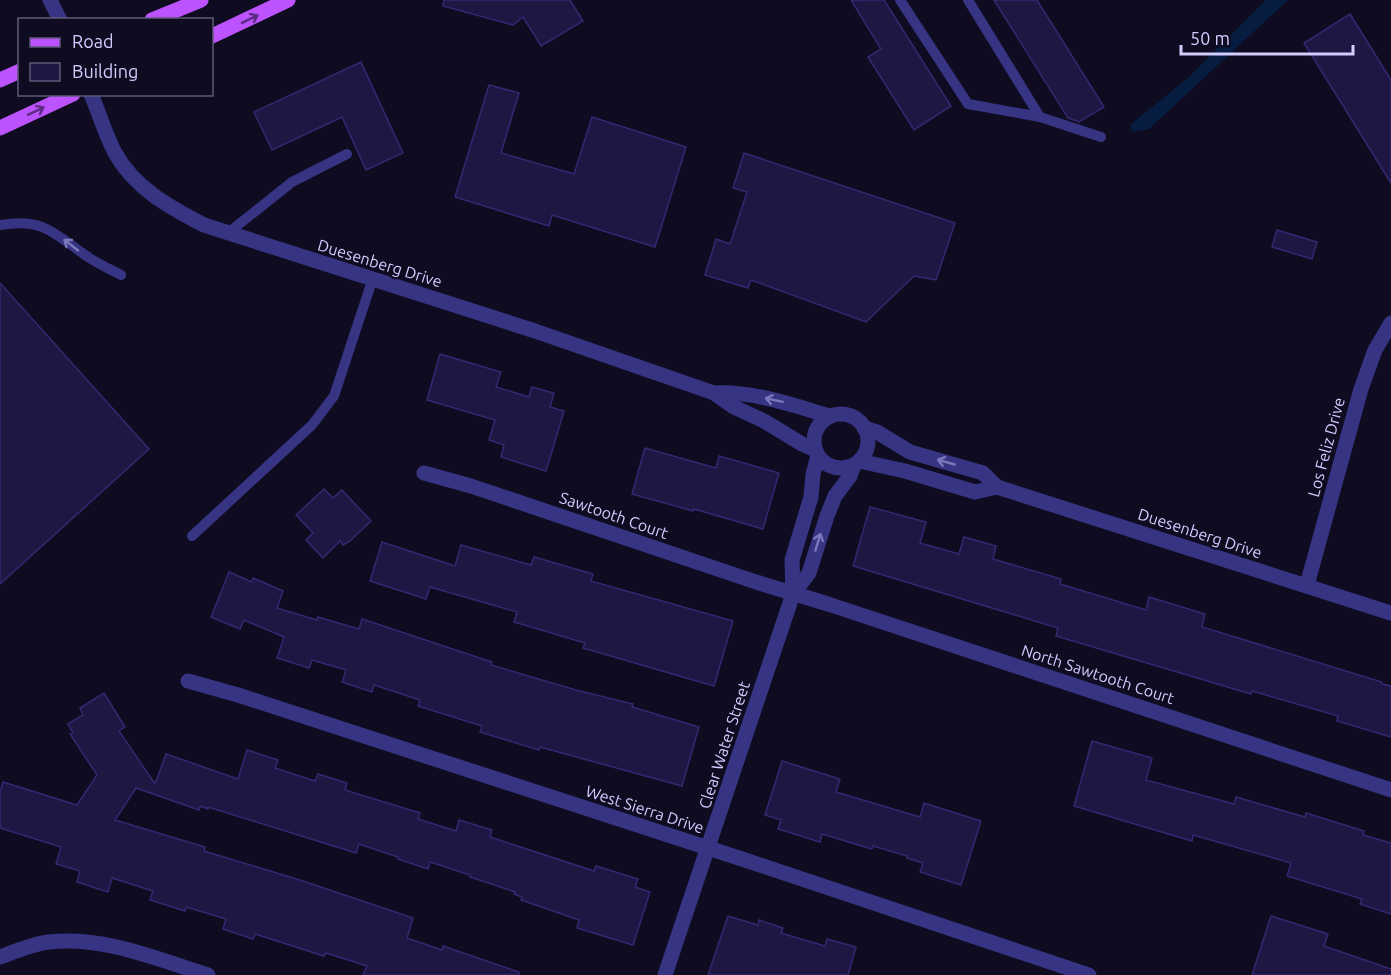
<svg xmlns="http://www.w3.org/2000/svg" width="1391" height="975" font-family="Ubuntu,sans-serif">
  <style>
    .water { fill: #061c40 }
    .building { fill: #1f1743; stroke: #352771; stroke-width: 1.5 }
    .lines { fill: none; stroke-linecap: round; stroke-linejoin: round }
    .service { stroke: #363483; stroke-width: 10 }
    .minor { stroke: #363483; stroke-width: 15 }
    .primary { stroke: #bd53ff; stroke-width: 15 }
    .oneway { stroke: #5d2c85 }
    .oneway2 { stroke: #7c78bb }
    .labels { text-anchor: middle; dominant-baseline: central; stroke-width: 4.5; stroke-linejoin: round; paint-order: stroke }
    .street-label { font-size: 16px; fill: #d2ccff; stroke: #0f0c21 }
  </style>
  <rect width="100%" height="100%" fill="#0f0c21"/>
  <polygon class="water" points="1266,0 1288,0 1149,129 1132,132 1130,125 1189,77"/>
  <g class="building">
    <polygon points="444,0 570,0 583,21 541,46 523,17 513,25 443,6"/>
    <polygon points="851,0 884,0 951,106 914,130 868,57 881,49"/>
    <polygon points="994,0 1037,0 1104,107 1079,122 1068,118"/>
    <polygon points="1350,14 1391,80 1391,183 1304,43"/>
    <polygon points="361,62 403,153 366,170 342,117 272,150 254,112"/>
    <polygon points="489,85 519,93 501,153 574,174 592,117 686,147 655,247 552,215 549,226 455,197"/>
    <polygon points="744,153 955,223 936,280 914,276 866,322 751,280 748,288 705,275 716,239 730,244 747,192 733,188"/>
    <polygon points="1277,230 1317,242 1312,259 1272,247"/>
    <polygon points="0,283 149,449 0,584"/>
    <polygon points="440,354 501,372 496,387 529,397 532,387 554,393 550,407 564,411 546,471 501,457 504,445 489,440 495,420 427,400"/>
    <polygon points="645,448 716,468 719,456 779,473 763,529 694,509 693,511 632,494"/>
    <polygon points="324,489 333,498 342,490 371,521 350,541 343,545 340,541 323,558 306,540 313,533 296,515"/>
    <polygon points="870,507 926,522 920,543 959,554 964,537 996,546 993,559 1061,579 1060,584 1146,610 1149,597 1205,614 1202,627 1382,682 1382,684 1391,686 1391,737 1337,721 1338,716 1252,691 1251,694 1056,636 1058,628 853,566"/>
    <polygon points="382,542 455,566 461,545 531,565 534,557 593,574 591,581 733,621 714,686 583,648 585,643 514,622 517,612 430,587 426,599 370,581"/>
    <polygon points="229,572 252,582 253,578 283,591 277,608 317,620 318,617 359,629 362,619 492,662 491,665 576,690 633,704 632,707 699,727 682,786 540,747 539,750 480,732 482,726 418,706 420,700 374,685 372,692 342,682 346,670 312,660 309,668 277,658 284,637 244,620 240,629 211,617"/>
    <polygon points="104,693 125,727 119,731 155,784 166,754 238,779 247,750 278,760 275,768 315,781 318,774 347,783 345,790 420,813 418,819 456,831 459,820 492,830 490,837 594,871 596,866 638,879 635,887 650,892 633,945 577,928 579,920 521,900 522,897 514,894 515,892 470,877 470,875 430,862 428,869 398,859 398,857 359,844 356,853 208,807 208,809 200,806 199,810 136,788 115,820 205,847 204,851 303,881 413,918 407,938 442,950 443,946 519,972 519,975 363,975 367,966 326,953 324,956 255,934 253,939 223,929 226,919 186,907 185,911 150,900 153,891 112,878 108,892 77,882 80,871 56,864 61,847 0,828 0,792 3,782 77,805 97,775 70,734 73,733 68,724 83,715 80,708"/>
    <polygon points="1092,741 1152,758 1146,780 1234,804 1236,797 1305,817 1306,813 1364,831 1363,835 1391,843 1391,914 1360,904 1362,899 1287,876 1291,863 1193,835 1192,841 1074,806"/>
    <polygon points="782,761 840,779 836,792 920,817 924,803 981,821 961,885 920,872 923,863 907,858 907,856 873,846 872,849 822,834 820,842 778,829 781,820 765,815"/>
    <polygon points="728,916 758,925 759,920 783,928 781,933 825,946 827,939 856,947 848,975 708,975"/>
    <polygon points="1271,916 1328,934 1324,946 1391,969 1391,975 1252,975"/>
  </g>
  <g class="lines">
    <g class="service">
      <polyline points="900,0 968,104 1040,117 1101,137"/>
      <polyline points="968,0 1040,117"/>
      <path d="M0,225C45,217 55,235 88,257C98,264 110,269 121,275"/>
      <polyline points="228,233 292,182 347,154"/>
      <polyline points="192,536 312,425 334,396 373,278"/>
    </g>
    <g class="minor">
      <polyline points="50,0 60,20"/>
      <path d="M91,94C99,113 105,133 114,151C134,188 169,207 204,225L535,331L714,393L734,407L764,421L802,444L815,450"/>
      <path d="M714,393C754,391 792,405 830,416"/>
      <circle cx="841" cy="441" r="27"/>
      <polyline points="864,428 877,432 910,452 983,473 997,487 1391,613"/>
      <polyline points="859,461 905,471 975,492 997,487"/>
      <polyline points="424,473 471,486 756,582 828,604 1391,790"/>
      <polyline points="1307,585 1361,389 1375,350 1391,323"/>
      <polyline points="793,594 792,560 811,497 813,474 818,456"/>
      <polyline points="188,681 238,695 742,859 1089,975"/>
      <path d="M0,957C16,951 32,944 49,942C104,936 157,959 208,975"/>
      <polyline points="665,975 793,594 809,573 827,516 835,496 850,476 854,465"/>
    </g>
    <g class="primary">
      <polyline points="152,20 201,0"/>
      <polyline points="212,36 288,0"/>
      <polyline points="0,80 20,71"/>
      <polyline points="0,128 73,94"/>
    </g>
  </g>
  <defs><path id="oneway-shaft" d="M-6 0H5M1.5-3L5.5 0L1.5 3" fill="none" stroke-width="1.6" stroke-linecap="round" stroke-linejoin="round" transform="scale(1.5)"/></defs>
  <g class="oneway">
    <use href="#oneway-shaft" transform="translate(250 19) rotate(-26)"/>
    <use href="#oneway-shaft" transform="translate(36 111) rotate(-25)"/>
  </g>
  <g class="oneway2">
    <use href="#oneway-shaft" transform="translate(71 245) rotate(-142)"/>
    <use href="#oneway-shaft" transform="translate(774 400) rotate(-168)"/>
    <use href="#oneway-shaft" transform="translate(946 462) rotate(-164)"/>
    <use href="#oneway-shaft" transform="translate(818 542) rotate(-73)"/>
  </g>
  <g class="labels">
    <g class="street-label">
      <text transform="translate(380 263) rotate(17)">Duesenberg Drive</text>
      <text transform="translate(1326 447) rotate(-75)">Los Feliz Drive</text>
      <text transform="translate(614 515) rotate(19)">Sawtooth Court</text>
      <text transform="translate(1200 533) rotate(18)">Duesenberg Drive</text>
      <text transform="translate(1098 674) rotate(18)">North Sawtooth Court</text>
      <text transform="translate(724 745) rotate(-72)">Clear Water Street</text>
      <text transform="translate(645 809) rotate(18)">West Sierra Drive</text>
    </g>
  </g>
  <rect x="18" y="18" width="195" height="78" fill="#0f0c21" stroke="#5d597a" stroke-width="1.5"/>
  <rect x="30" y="38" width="30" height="9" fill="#bd53ff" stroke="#5d597a" stroke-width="1.5"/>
  <text x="72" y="48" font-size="18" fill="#d2ccff">Road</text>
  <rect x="30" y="63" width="30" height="18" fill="#1f1743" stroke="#5d597a" stroke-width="1.5"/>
  <text x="72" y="78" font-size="18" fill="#d2ccff">Building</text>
  <path d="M1181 45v9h172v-9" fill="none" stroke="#d2ccff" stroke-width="3"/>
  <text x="1190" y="45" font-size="18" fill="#d2ccff" stroke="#0f0c21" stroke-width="4.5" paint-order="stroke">50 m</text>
</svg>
